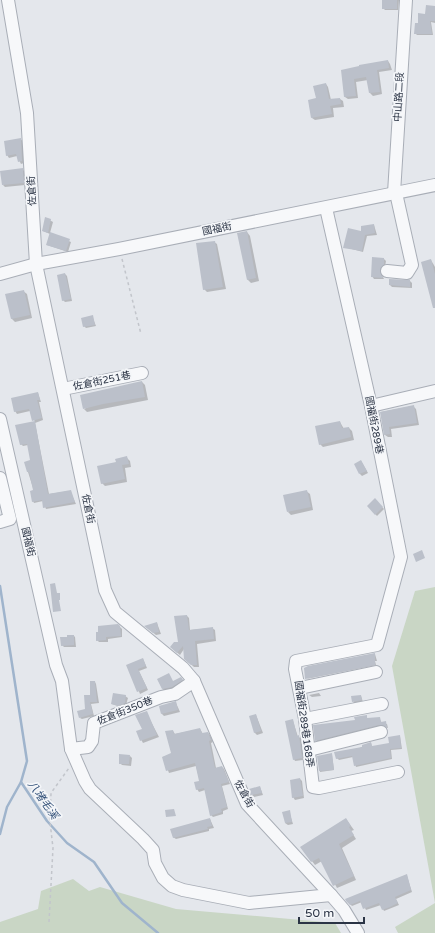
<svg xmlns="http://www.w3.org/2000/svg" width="435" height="933" font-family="'Varela Round','Noto Sans TC',sans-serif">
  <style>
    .green { fill: #c9d6c5 }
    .shadow { fill: #0003 }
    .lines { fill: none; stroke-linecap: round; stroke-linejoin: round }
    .stream { stroke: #9fb4cc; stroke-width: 2.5 }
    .building { fill: #bbc0ca }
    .minor-casing { stroke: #a9aeb7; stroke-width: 14 }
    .path { stroke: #c2c5cb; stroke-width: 1.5; stroke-dasharray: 3 3; stroke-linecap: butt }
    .minor { stroke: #f7f8fa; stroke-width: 12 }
    .labels { text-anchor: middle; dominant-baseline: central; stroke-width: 3.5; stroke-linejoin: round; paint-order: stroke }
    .street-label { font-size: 10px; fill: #2b3445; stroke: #f4f6f9 }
    .water-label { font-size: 11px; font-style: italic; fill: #34527a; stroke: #f4f6f9 }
  </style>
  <rect width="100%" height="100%" fill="#e4e7ec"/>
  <g class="green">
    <polygon points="435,587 435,933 398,933 395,927 435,903 392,666 415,591"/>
    <polygon points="73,879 89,891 100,887 176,909 335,923 341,933 0,933 0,922 38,909 41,891"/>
  </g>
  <g class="shadow">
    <polygon points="383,0 399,0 398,10 385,10 383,8"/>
    <polygon points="435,7 435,23 431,22 433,35 417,35 416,34 419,24"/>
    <polygon points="388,61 390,64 392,70 379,72 382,94 373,96 370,93 368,80 356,82 358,98 348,99 345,97 342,71"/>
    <polygon points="326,84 328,87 331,100 340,99 343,101 344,107 333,108 334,117 315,120 312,118 317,99"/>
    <polygon points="20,139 23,141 24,163 21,164 17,156 9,158 7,155"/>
    <polygon points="22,169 24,171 25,185 5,187 3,185"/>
    <polygon points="46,218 53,222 50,233 71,242 68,252 47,245 50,234 43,231"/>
    <polygon points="374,225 377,235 367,236 363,252 344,247"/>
    <polygon points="247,232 250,236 259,281 251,283 248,280"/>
    <polygon points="214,242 217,244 226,289 207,292 204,289"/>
    <polygon points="384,259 386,261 385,267 381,273 384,279 374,279 372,276"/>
    <polygon points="431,260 435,267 435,305"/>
    <polygon points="65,274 67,276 72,301 65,302 63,300"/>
    <polygon points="390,280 410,281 412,283 412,288 392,287 390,285"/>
    <polygon points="23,291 27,294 32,318 15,322 11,318"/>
    <polygon points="92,316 96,326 86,328 84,326"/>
    <polygon points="142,382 145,385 148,400 87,412 84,409"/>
    <polygon points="38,393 41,402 39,402 43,420 35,423 49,494 70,491 76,504 46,509 43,501 34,503 33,501 34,491 28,472 32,461 28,445 23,446 21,444 35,422 30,411 17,414 15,411"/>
    <polygon points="413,406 416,409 419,425 391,429 392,437 388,437 385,435 381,412"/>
    <polygon points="340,422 344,429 349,428 352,431 354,440 323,447 320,444"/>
    <polygon points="127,458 130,461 131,467 125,468 127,482 105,486 102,483 117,463"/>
    <polygon points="361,461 368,473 362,476 360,474"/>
    <polygon points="306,491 310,494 313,510 291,515 288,512"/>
    <polygon points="375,500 384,509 377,516 368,506"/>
    <polygon points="187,616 189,618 190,630 212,628 215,630 216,641 197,644 199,667 194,667 185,659 184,649 180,655 174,650 179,643"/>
    <polygon points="157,623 161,634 156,635 146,627"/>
    <polygon points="118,625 122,629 122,637 108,639 108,642 99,642 97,640"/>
    <polygon points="74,636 75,637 76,647 64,647 62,645 68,638"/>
    <polygon points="375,654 377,661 375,661 376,665 306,679"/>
    <polygon points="143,659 147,668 139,671 148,690 140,694 128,665"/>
    <polygon points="181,678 184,682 174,688 164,690 162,689"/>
    <polygon points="95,682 96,684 99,703 91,704 94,716 82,719 80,718 86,710"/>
    <polygon points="319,693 321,696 312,697 309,695"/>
    <polygon points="125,696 128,698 126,705 121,707 112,704"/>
    <polygon points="361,696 363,702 355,704 353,702"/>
    <polygon points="176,703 180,712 164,716 162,714 161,706"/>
    <polygon points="146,712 159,737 143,743 137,732 143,730"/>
    <polygon points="256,715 263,733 257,735 255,733"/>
    <polygon points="366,716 368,719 379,718 382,723 387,724 388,728 381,726 318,742 316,740"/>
    <polygon points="293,721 298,737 301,738 303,760 295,761 294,759"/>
    <polygon points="200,729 203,734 208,733 210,735 213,742 211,743 216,768 222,767 224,769 230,784 222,786 228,809 223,811 223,814 213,817 211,815 205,790 199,792 197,789 200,782 196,766 169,773 163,757 172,754 173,731 175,734"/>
    <polygon points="400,736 402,749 391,750 392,759 356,767 353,757 339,760 337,758 371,743 372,747 390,744"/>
    <polygon points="332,755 334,770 320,772 318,757"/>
    <polygon points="130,756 132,758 131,766 122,765 120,763"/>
    <polygon points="300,779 302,781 304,798 295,800 293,797"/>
    <polygon points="260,787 263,795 254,797 252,795"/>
    <polygon points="289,811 293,824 288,825 285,823"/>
    <polygon points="210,819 214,828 209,829 209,831 176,839 173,837"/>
    <polygon points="346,819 354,830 351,831 356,839 342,848 356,880 337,888 322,861 315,865 302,848"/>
    <polygon points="407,876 412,892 396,899 399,905 384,911 381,905 366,910 362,902 352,906 350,904"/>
  </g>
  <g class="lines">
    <g class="stream">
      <polyline points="0,586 27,761 21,782 47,821 67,843 94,862 122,903 158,933"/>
      <polyline points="0,834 7,807 21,782"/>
    </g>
  </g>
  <g class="building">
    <rect x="382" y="0" width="15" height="9"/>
    <polygon points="426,5 435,6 435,21 430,21 432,34 414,34 415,23 418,23 418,13 425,14"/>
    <polygon points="388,60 389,68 377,70 380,92 369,93 366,77 354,79 356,96 344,97 341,70 359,66 359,65"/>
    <polygon points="326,83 329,99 340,98 341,104 330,106 332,114 311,118 308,100 316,98 313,86"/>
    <polygon points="21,138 22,161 18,162 16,154 6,156 4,141"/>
    <polygon points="23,168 24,183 2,185 0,171"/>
    <polygon points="45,217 51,219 48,233 42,231"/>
    <polygon points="374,224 375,233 365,235 362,251 343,248 348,228 361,231 361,226"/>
    <polygon points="247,231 256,278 247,280 237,233"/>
    <polygon points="50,232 70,239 66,251 46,245"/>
    <polygon points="215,241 223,287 203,290 196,243"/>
    <polygon points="372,257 384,258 384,264 380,271 383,278 371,277"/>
    <polygon points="431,259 435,274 435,308 433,308 421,262"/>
    <polygon points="65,273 71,299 62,301 57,275"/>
    <polygon points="389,279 410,280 410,287 389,285"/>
    <polygon points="24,290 30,315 11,319 5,294"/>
    <polygon points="93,315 95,325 83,327 81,318"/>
    <polygon points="142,381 145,397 103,404 83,409 80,395"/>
    <polygon points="38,392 40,400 37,400 42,418 32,421 29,409 14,412 11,398"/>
    <polygon points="414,405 417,423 389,427 390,434 384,435 380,412"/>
    <polygon points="35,421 48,494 71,490 75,502 43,508 42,500 32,502 30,491 33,490 29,472 27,472 24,462 30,460 27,444 20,445 15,425"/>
    <polygon points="340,421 342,428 349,427 351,437 319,445 315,426"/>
    <polygon points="127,456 129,464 122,465 125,479 101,484 97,466 116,462 115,459"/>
    <polygon points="361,460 367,471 359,474 354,464"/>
    <polygon points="307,490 311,507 287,512 283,495"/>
    <polygon points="375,498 383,507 375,515 367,506"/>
    <polygon points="422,550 425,558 416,562 413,554"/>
    <polygon points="55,583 57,593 60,593 60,600 59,600 61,611 53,612 50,584"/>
    <polygon points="187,615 189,630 213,627 214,639 195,641 197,665 191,665 184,659 183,646 177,653 170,647 174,642 178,642 174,616"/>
    <polygon points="157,622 159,632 153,633 144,626"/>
    <polygon points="118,624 120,626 121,636 106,637 106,640 96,641 96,632 98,632 98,626"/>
    <polygon points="67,635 74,635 74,645 61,646 60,637 67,637"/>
    <polygon points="375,653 375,665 305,679 304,668 308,666"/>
    <polygon points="143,658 146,666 138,669 147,688 137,692 126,665"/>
    <polygon points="169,673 173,681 181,677 183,680 172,687 162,689 157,679"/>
    <polygon points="90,681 95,681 97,702 90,702 93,714 79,718 77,711 85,709 84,695 90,695"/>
    <polygon points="113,693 126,695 125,703 118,706 111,704"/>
    <polygon points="361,695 362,700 352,702 351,696"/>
    <polygon points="176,701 178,710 161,714 159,706"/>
    <polygon points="147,711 157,735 140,741 136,731 142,729 135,715"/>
    <polygon points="256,714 261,731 254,733 249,716"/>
    <polygon points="367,715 367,718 380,717 381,722 386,721 387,728 379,725 315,741 313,725 355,720 354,717"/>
    <polygon points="293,719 297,736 299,735 302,758 293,760 285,721"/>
    <polygon points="200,728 202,733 208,732 211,740 209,741 215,768 222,766 229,782 221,784 227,807 221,809 222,812 210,816 204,788 196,790 194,782 199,781 195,763 166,771 162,757 171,753 165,731 173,730 174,734"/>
    <polygon points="400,735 401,748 390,749 391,758 354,766 352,756 336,759 334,752 362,747 362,745 371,742 372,746 389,743 388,737"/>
    <polygon points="332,753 334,770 319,771 317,756"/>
    <polygon points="119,754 130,755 129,764 119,764"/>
    <polygon points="300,778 303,796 292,798 290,780"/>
    <polygon points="260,786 262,793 251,795 249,789"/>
    <polygon points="174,809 176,816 166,817 165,810"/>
    <polygon points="290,810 292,822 285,823 282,812"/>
    <polygon points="210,818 212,826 207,827 208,829 173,838 170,829"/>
    <polygon points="346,818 351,826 349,827 354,835 339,844 354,876 333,886 319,858 311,862 300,847"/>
    <polygon points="407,874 411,890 395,897 398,903 390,907 382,910 379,903 363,909 360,901 350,905 346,901 345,899"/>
  </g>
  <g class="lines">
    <g class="minor-casing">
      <g id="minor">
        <polyline points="8,0 27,113 36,264 105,590 115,612 183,668 194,681 247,804 331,895 344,910 358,933"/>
        <polyline points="394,193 406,0"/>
        <polyline points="326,208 371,406 401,557 377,645 296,661 295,669 305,719 313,787 319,788 398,772"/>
        <polyline points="387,271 407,273 412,265 396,193"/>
        <polyline points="0,274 36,264 119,249 435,185"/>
        <polyline points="63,389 142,373"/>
        <polyline points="371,406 435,391"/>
        <polyline points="0,419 56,665 62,681 71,749 85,781 90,789 143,839 153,850 155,863 163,878 172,886 183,890 249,903 331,895"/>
        <polyline points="0,478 10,519 0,522"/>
        <polyline points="300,688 376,672"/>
        <polyline points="305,719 382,704"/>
        <polyline points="71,749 88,747 92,741 94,723 161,697 175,694 194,681"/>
        <polyline points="309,750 381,732"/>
      </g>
    </g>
    <g class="path">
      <polyline points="122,259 141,334"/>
      <polyline points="49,922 53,848 50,822 51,793 69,768"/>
    </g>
    <use href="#minor" class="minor"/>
  </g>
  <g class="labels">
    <g class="street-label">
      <text transform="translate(399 97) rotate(-87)">中山路二段</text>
      <text transform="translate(32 191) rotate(-93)">佐倉街</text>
      <text transform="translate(217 229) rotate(-12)">國福街</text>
      <text transform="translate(102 381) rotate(-12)">佐倉街251巷</text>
      <text transform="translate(374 425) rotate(79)">國福街289巷</text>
      <text transform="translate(88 509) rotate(78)">佐倉街</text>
      <text transform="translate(28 542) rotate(77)">國福街</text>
      <text transform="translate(125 711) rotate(-22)">佐倉街350巷</text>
      <text transform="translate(304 724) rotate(82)">國福街289巷168弄</text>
      <text transform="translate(244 794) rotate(61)">佐倉街</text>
    </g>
    <g class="water-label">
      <text transform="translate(43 800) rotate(55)">八堵毛溪</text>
    </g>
  </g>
  <path d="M299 917v6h65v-6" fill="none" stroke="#2b3445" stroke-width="2"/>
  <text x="305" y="917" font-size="12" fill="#2b3445" stroke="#f4f6f9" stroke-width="3" paint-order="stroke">50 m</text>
</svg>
